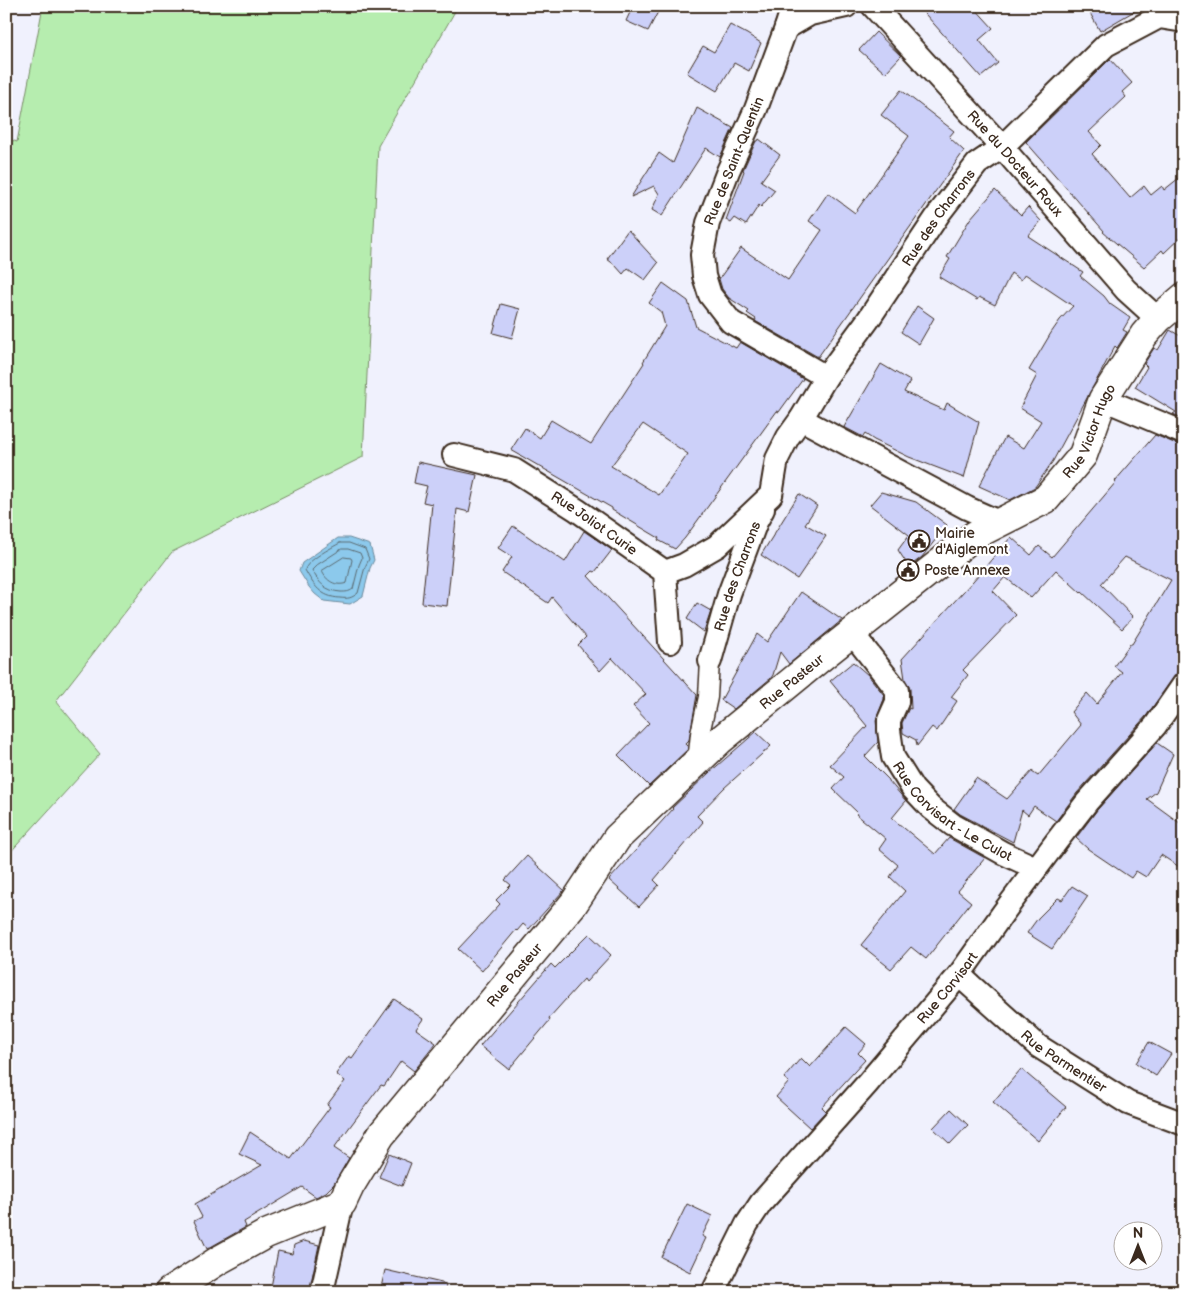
<svg xmlns="http://www.w3.org/2000/svg" width="1190" height="1298" font-family="'Balsamiq Sans',sans-serif">
  <style>
    .green { fill: #b6edaf; stroke: #788c66 }
    .water { fill: #8cc9ec; stroke: #6c899a }
    .lines { fill: none; stroke-linecap: round; stroke-linejoin: round }
    .shore { stroke: #5b6a70; stroke-width: 1 }
    .building { fill: #ccd0f9; stroke: #3b2a1e; fill-rule: evenodd }
    .pedestrian-casing { stroke: #3b2a1e; stroke-width: 21 }
    .minor-casing { stroke: #3b2a1e; stroke-width: 26 }
    .tertiary-casing { stroke: #3b2a1e; stroke-width: 31 }
    .pedestrian { stroke: #fff; stroke-width: 18 }
    .minor { stroke: #fff; stroke-width: 22 }
    .tertiary { stroke: #fff; stroke-width: 28 }
    .labels { text-anchor: middle; dominant-baseline: central; stroke-width: 4.5; stroke-linejoin: round; paint-order: stroke }
    .street-label { font-size: 14px; fill: #3b2a1e; stroke: #fff }
    .poi-label { font-size: 14px; fill: #3b2a1e; stroke: #fff; text-anchor: start }
  </style>
  <rect width="100%" height="100%" fill="#f0f1fd"/>
  <filter id="ink" filterUnits="userSpaceOnUse"><feTurbulence type="fractalNoise" baseFrequency=".02" numOctaves="2"/><feDisplacementMap in="SourceGraphic" scale="10" xChannelSelector="R" yChannelSelector="G"/><feConvolveMatrix kernelMatrix="1 2 1 2 8 2 1 2 1" color-interpolation-filters="sRGB"/></filter>
  <g filter="url(#ink)">
    <polygon class="green" points="43,6 458,6 378,146 363,457 172,552 56,701 100,754 6,857 6,138 17,142"/>
    <polygon class="water" points="338,538 349,538 370,545 374,560 370,568 363,596 350,604 324,601 315,594 309,587 299,571 302,563"/>
    <g class="lines">
      <g class="shore">
        <path d="M340,543H349L365,549L369,559L365,567L358,593C352,598 348,599 340,598C321,597 314,586 305,570C307,560 331,548 340,543Z"/>
        <path d="M342,549H348L360,553L362,558L359,565L353,589C349,592 346,592 341,592C325,591 319,583 312,570L317,565Z"/>
        <path d="M344,557L351,558L352,560L347,583C336,587 326,581 322,571Z"/>
      </g>
    </g>
    <g class="building">
      <polygon points="633,6 661,6 648,31 626,21"/>
      <polygon points="918,6 973,6 993,28 979,40 998,63 981,77"/>
      <polygon points="1086,6 1143,6 1100,31"/>
      <polygon points="730,25 747,34 761,43 749,71 734,63 717,91 687,73 703,46 714,52"/>
      <polygon points="876,32 901,56 885,73 859,50"/>
      <polygon points="1110,59 1132,83 1122,92 1126,97 1089,132 1101,145 1092,154 1130,198 1144,186 1151,195 1162,186 1164,190 1184,174 1184,234 1164,253 1162,250 1144,267 1103,232 1104,231 1026,142"/>
      <polygon points="901,90 954,131 949,137 964,151 818,357 755,321 756,319 747,313 749,311 729,298 722,289 719,279 741,248 788,280 822,230 809,221 828,193 855,213 909,136 881,115"/>
      <polygon points="697,108 733,128 720,157 706,148 662,216 652,210 659,194 654,186 631,197 659,153 673,163"/>
      <polygon points="759,139 780,155 761,181 775,190 761,207 759,205 746,225 735,218 731,223 726,220 744,171 743,170 756,141 758,141"/>
      <polygon points="995,190 1021,215 1028,207 1041,221 1028,236 1083,272 1080,276 1104,296 1110,304 1130,318 1123,330 1127,332 1117,348 1115,346 1053,461 1035,487 1010,500 979,486 1005,437 1024,448 1041,421 1020,408 1037,375 1029,370 1051,333 1060,320 1073,306 1025,274 1021,280 1011,273 995,305 979,297 977,300 939,277 950,259 947,257 970,219"/>
      <polygon points="628,230 658,263 645,280 628,268 623,274 615,265 607,259"/>
      <path d="M663,283L688,301L696,327L736,348L740,342L803,379L779,412L777,411L685,538L675,549L658,540L659,538L612,510V508L511,450L525,428L540,438L551,420L591,444L644,363L643,362L665,326L661,312L649,303ZM643,424L688,454L659,495L611,466Z"/>
      <polygon points="501,304 520,309 512,338 493,333"/>
      <polygon points="917,306 934,318 919,344 901,332"/>
      <polygon points="1170,330 1184,338 1184,419 1173,414 1176,412 1135,387 1147,367 1144,364 1154,348 1158,350"/>
      <polygon points="881,364 910,381 904,392 944,410 947,403 979,422 964,478 909,457 874,440 865,434 863,437 844,427"/>
      <polygon points="1155,435 1179,445 1184,446 1184,663 1147,715 1077,793 1056,821 1034,806 1028,815 1022,810 1013,842 960,814 954,809 976,778 1007,799 1033,770 1032,772 1038,776 1081,725 1071,712 1087,693 1097,704 1122,672 1114,666 1130,644 1132,644 1171,580 1125,557 1101,584 1133,617 1122,629 1082,592 1081,593 1056,570 1031,598 1005,577 993,591 1016,615 963,670 968,675 951,697 957,701 937,731 932,727 917,746 916,740 903,733 902,723 909,708 911,709 910,689 905,679 902,659 973,581 1011,537 1031,555 1039,546 1052,557 1116,482 1115,481"/>
      <polygon points="418,462 477,475 469,512 457,509 447,606 422,603 432,504 423,502 427,486 414,483"/>
      <polygon points="881,492 916,502 947,525 922,557 909,567 898,550 909,535 870,505"/>
      <polygon points="799,494 817,506 805,524 826,536 797,579 761,555"/>
      <polygon points="513,526 565,562 584,531 612,550 595,572 593,571 588,576 697,695 689,740 685,744 688,747 688,749 649,786 618,755 649,723 633,706 646,694 612,658 600,671 578,645 586,637 552,597 548,603 502,572 512,557 498,548"/>
      <polygon points="801,592 842,620 789,664 780,652 773,675 771,678 734,709 721,700 757,634 767,642"/>
      <polygon points="697,603 711,611 704,632 687,619"/>
      <polygon points="853,662 868,675 884,695 884,699 876,720 878,742 865,756 889,780 889,781 906,801 892,818 935,854 949,838 985,858 958,891 971,902 926,959 911,947 891,969 861,945 905,891 890,877 898,865 879,849 886,839 856,814 858,813 833,789 844,777 830,765 867,726 830,681"/>
      <polygon points="756,732 771,746 724,788 697,816 703,822 654,880 659,885 639,907 609,880 673,809 672,808 710,772"/>
      <polygon points="1157,743 1173,754 1156,792 1147,799 1184,826 1184,870 1161,855 1146,877 1136,871 1131,878 1088,849 1076,838 1097,810"/>
      <polygon points="527,856 564,890 529,929 523,924 517,931 516,930 482,971 458,949 500,904 496,900 511,885 505,880"/>
      <polygon points="1072,886 1088,896 1052,949 1027,933 1038,918 1058,898 1062,900"/>
      <polygon points="589,934 611,955 586,982 584,979 549,1018 550,1020 509,1069 480,1046 551,964 555,968"/>
      <polygon points="394,999 423,1019 416,1029 436,1043 414,1071 401,1061 384,1086 381,1085 334,1148 349,1158 334,1184 326,1192 316,1197 302,1187 244,1222 246,1227 207,1249 194,1221 202,1217 195,1204 262,1165 239,1154 250,1132 291,1159 330,1107 327,1105 345,1081 336,1074 349,1056 352,1058"/>
      <polygon points="846,1027 866,1044 858,1053 865,1060 822,1107 826,1111 810,1128 776,1097 789,1082 784,1078 801,1058 810,1067"/>
      <polygon points="1149,1042 1171,1054 1156,1076 1136,1063"/>
      <polygon points="1021,1069 1066,1107 1038,1141 993,1102"/>
      <polygon points="951,1109 968,1125 950,1144 933,1128"/>
      <polygon points="389,1154 411,1163 402,1186 379,1177"/>
      <polygon points="687,1204 712,1216 702,1236 706,1238 690,1272 661,1257"/>
      <polygon points="304,1241 319,1245 309,1292 270,1292 278,1251 292,1254 294,1245"/>
      <polygon points="385,1270 446,1284 445,1292 380,1292"/>
    </g>
    <g class="lines">
      <g class="pedestrian-casing">
        <polyline id="pedestrian" points="697,762 700,734 708,697 710,661"/>
      </g>
      <g class="minor-casing">
        <g id="minor">
          <polyline points="793,6 786,28 756,109 728,171 708,223 702,255 704,276 710,295 731,322 826,377"/>
          <path id="s1" d="M873,6L1002,147L1126,290L1158,319"/>
          <polyline points="786,28 810,14 846,6"/>
          <polyline points="1103,399 1184,433"/>
          <polyline points="801,419 967,508 1001,523"/>
          <path id="s2" d="M454,455L514,470L577,510L665,572L670,642"/>
          <path id="s3" d="M665,572L684,565L717,546L771,495L777,459L788,437L801,419L826,377L868,320L940,212L977,164L1002,147L1106,45L1159,17L1184,21"/>
          <path id="s4" d="M852,633L897,690V702L889,720V730L893,757L913,789L931,808L953,825L1003,853L1036,868"/>
          <path id="s5" d="M710,661L729,594L756,522L763,509"/>
          <path id="s6" d="M959,975L1038,1046L1128,1103L1184,1124"/>
          <polyline points="322,1292 342,1203"/>
          <path id="s7" d="M713,1292L747,1224L761,1203L867,1084L959,975L1003,913L1056,842L1087,802L1155,726L1184,684"/>
        </g>
      </g>
      <g class="tertiary-casing">
        <g id="tertiary">
          <path id="s8" d="M169,1292L219,1260L266,1234L342,1203L350,1186L381,1135L574,903L617,838L719,741L824,655L975,535L1046,499L1083,455L1103,399L1144,335L1158,319L1184,297"/>
        </g>
      </g>
      <use href="#pedestrian" class="pedestrian"/>
      <use href="#minor" class="minor"/>
      <use href="#tertiary" class="tertiary"/>
    </g>
  </g>
  <defs>
    <g id="civic-ring" transform="scale(1.125)"><circle r="9.5" fill="#fff" stroke="#3b2a1e" stroke-width="1.5"/><path d="M-.6-6.5H3V-4.5H.6V-3L4-1V1h2V6H-6V1h2V-1L-.6-3ZM-1.2 2.5V6h2.4V2.5Z" fill="#3b2a1e"/></g>
  </defs>
  <g fill-rule="evenodd">
    <use href="#civic-ring" x="919" y="541"/>
    <use href="#civic-ring" x="908" y="570"/>
  </g>
  <g class="labels">
    <g class="street-label">
      <text transform="translate(734 161) rotate(-68)">Rue de Saint-Quentin</text>
      <text stroke="none"><textPath href="#s1" startOffset="212">Rue du Docteur Roux</textPath></text>
      <text stroke="none"><textPath href="#s3" startOffset="460">Rue des Charrons</textPath></text>
      <text stroke="none"><textPath href="#s8" startOffset="1284">Rue Victor Hugo</textPath></text>
      <text stroke="none"><textPath href="#s2" startOffset="158">Rue Joliot Curie</textPath></text>
      <text stroke="none"><textPath href="#s5" startOffset="89">Rue des Charrons</textPath></text>
      <text stroke="none"><textPath href="#s8" startOffset="888">Rue Pasteur</textPath></text>
      <text stroke="none"><textPath href="#s4" startOffset="224">Rue Corvisart - Le Culot</textPath></text>
      <text stroke="none"><textPath href="#s8" startOffset="482">Rue Pasteur</textPath></text>
      <text stroke="none"><textPath href="#s7" startOffset="386">Rue Corvisart</textPath></text>
      <text stroke="none"><textPath href="#s6" startOffset="136">Rue Parmentier</textPath></text>
    </g>
    <g class="poi-label">
      <text x="935" y="533">Mairie<tspan x="935" dy="16">d'Aiglemont</tspan></text>
      <text x="924" y="570">Poste Annexe</text>
    </g>
  </g>
  <rect width="1190" height="1298" fill="none" stroke="#fff" stroke-width="25"/>
  <rect x="12" y="12" width="1165" height="1273" fill="none" stroke="#3b2a1e" stroke-width="2" filter="url(#ink)"/>
  <g transform="translate(1138 1246)"><circle r="24" fill="#ffffff" stroke="#b1aaa5"/>
  <path d="M0-4L9 19L0 12L-9 19Z" fill="#3b2a1e"/>
  <text y="-8" font-size="14" font-weight="bold" text-anchor="middle" fill="#3b2a1e">N</text>
  </g>
</svg>
